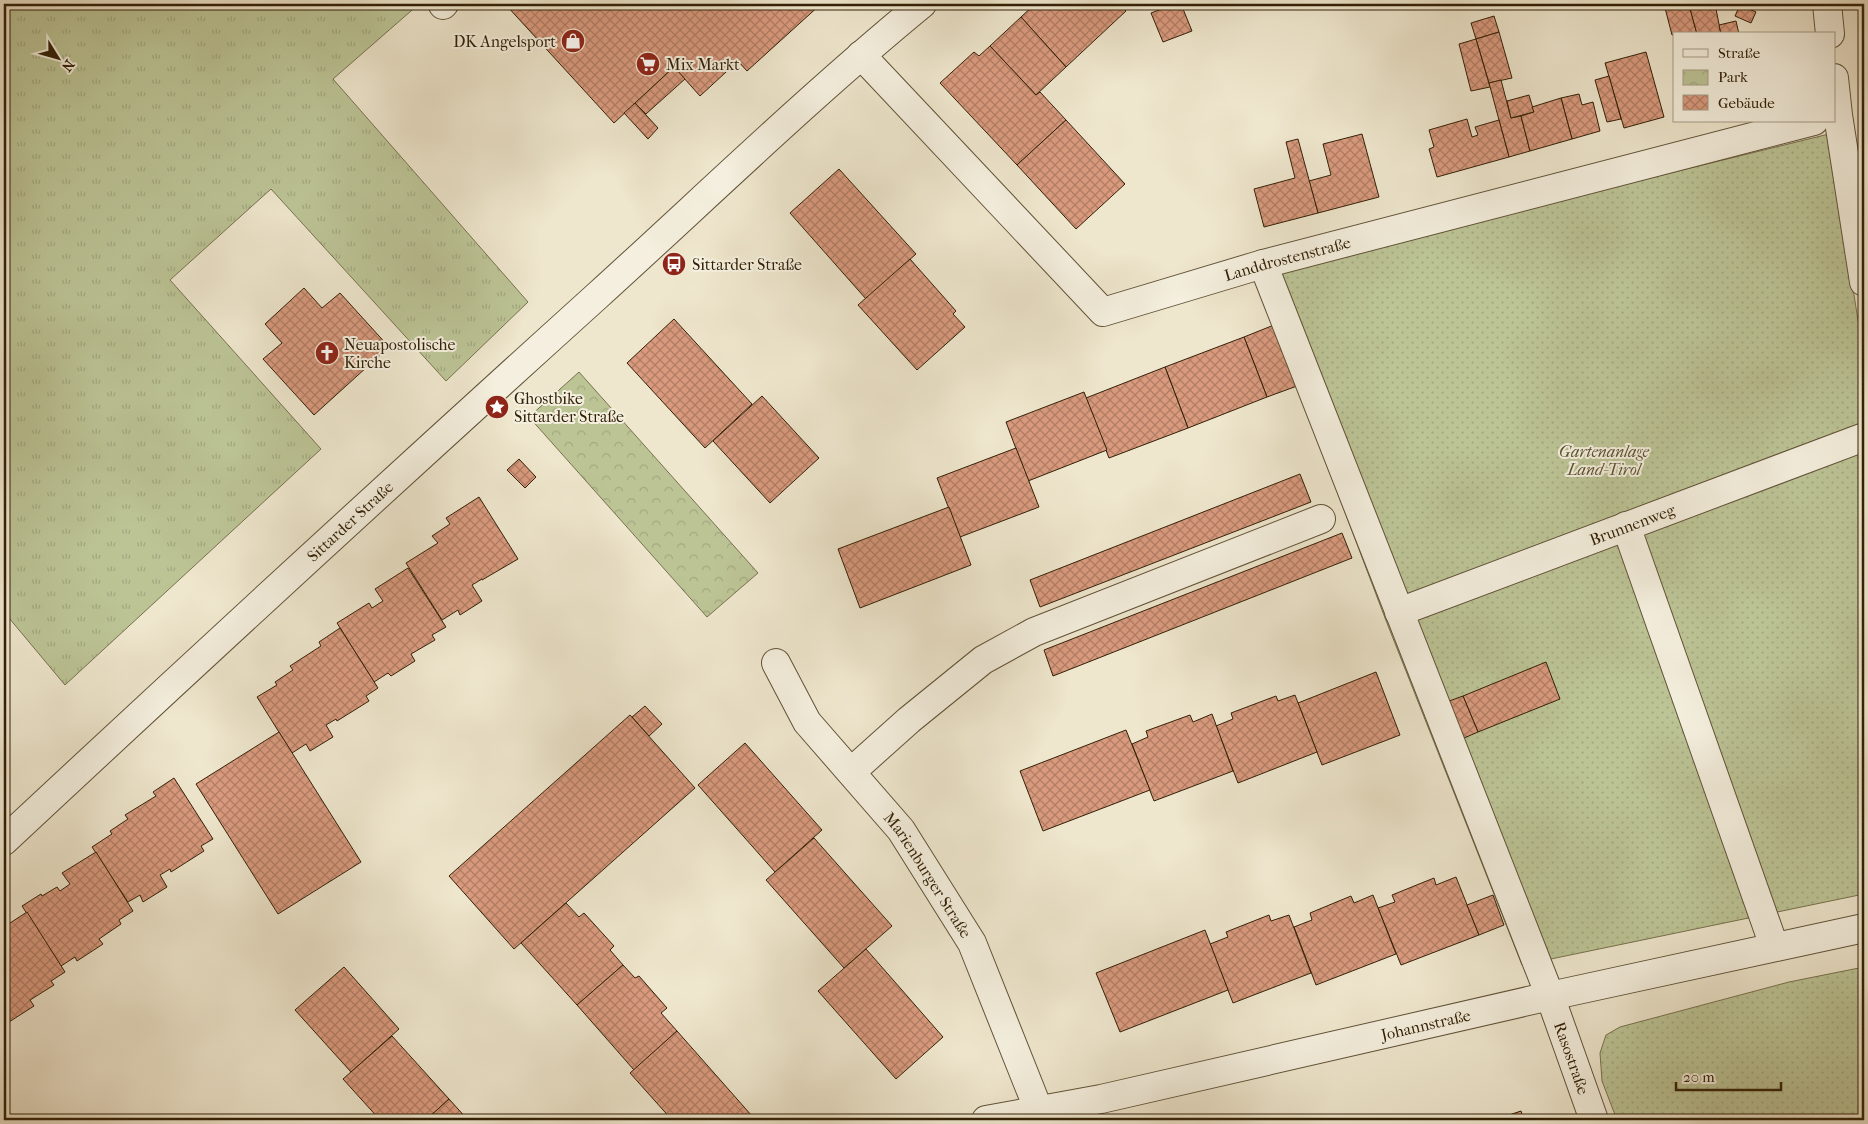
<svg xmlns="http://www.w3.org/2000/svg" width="1868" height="1124" font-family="'IM FELL French Canon',serif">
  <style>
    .grass { fill: url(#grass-tufts); stroke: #77724e }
    .park { fill: url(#park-crowns); stroke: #77724e }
    .garden { fill: url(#garden-dots); stroke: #77724e }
    .building { fill: url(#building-cross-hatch); stroke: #322006 }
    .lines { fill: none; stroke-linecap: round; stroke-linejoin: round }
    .minor-casing { stroke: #615238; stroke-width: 30 }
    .minor { stroke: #f4efde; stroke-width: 28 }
    .labels { text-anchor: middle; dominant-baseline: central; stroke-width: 4; stroke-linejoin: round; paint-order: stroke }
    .poi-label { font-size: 16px; fill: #322006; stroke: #f4efde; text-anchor: start }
    .street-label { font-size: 16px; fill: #322006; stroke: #f4efde }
    .park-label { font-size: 16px; font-style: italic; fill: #5b5131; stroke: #f4efde }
  </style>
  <defs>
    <pattern id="grass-tufts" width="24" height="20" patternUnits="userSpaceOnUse" patternTransform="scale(1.25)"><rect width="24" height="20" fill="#bcc496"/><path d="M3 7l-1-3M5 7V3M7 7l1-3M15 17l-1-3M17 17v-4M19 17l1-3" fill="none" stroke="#a2a880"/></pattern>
    <pattern id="park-crowns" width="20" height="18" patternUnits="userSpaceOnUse" patternTransform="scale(1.25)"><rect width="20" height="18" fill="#bcc496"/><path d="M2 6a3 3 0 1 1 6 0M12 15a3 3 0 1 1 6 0" fill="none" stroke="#a2a880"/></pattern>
    <pattern id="garden-dots" width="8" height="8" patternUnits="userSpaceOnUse" patternTransform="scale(1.25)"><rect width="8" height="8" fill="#bcc496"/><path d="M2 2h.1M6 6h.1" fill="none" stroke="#a2a880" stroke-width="1.8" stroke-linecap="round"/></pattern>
    <pattern id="building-cross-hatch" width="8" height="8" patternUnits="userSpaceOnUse" patternTransform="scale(1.25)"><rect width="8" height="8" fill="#d99a7e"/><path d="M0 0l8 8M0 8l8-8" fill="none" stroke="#b17d65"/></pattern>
  </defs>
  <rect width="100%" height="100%" fill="#eee6cd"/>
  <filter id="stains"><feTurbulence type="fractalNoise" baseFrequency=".004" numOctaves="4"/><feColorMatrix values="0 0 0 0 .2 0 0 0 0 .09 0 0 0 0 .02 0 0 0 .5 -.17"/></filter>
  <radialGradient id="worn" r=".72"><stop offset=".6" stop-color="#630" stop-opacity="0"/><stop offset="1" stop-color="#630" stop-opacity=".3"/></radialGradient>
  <polygon class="grass" points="4,4 419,4 333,79 528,302 446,381 271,189 170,280 321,449 65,685 4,612"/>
  <polygon class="park" points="579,372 758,573 707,617 529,417"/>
  <g class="garden">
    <polygon points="1829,134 1864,359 1864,894 1522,965 1385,618 1255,275"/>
    <polygon points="1864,967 1864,1120 1617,1120 1602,1081 1600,1053 1606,1035 1620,1027 1789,982"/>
  </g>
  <g class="building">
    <polygon points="507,4 821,4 747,71 738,61 700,96 674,67 614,123 506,5"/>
    <polygon points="1035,4 1120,4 1126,11 1066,67 1021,17"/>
    <polygon points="1175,4 1181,4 1192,31 1163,42 1151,13"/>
    <polygon points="1664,4 1689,4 1697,34 1683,33 1672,35"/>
    <polygon points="1694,4 1715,4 1721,34 1697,34 1689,5"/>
    <polygon points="1740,5 1756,12 1751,23 1735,16"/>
    <polygon points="1494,16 1499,32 1476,39 1471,23"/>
    <polygon points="1021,17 1066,67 1036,95 990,46"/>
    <polygon points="1736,21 1739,34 1721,34 1719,25"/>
    <polygon points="1499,32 1512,78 1489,83 1476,39"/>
    <polygon points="1476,39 1490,87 1471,91 1459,44"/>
    <polygon points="990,46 1036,95 1040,92 1066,120 1017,165 940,83 974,52 979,56"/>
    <polygon points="1646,52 1664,117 1624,128 1605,63"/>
    <polygon points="674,67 685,79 646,114 635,103"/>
    <polygon points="1609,76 1621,119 1607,122 1595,80"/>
    <polygon points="1501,80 1511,118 1521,116 1530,151 1509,157 1489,83"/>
    <polygon points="1579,94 1582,105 1593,102 1600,131 1572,139 1561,98"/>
    <polygon points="1529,95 1534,112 1511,118 1507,101"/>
    <polygon points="1561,98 1572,139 1530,151 1521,116 1534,112 1532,107"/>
    <polygon points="635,103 658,128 648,139 624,113"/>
    <polygon points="1467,119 1472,137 1478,135 1475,127 1499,120 1509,157 1437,177 1429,149 1434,147 1429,130"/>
    <polygon points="1066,120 1125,184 1076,229 1017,165"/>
    <polygon points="1362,134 1379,197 1318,213 1309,181 1331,175 1323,144"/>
    <polygon points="1298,139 1318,213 1264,227 1254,189 1295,178 1286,142"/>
    <polygon points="839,169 916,254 866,299 790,213"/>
    <polygon points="910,259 956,311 953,314 965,327 917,370 858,305"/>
    <polygon points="304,288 322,308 340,293 389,347 314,415 263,359 282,343 265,324"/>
    <polygon points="674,319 752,404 705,448 627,363"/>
    <polygon points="1274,325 1297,386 1267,397 1244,337"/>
    <polygon points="1244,337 1267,397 1188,428 1165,367"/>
    <polygon points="1165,367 1188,428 1109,458 1086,398"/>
    <polygon points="1084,392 1107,450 1028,481 1006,422"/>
    <polygon points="762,396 819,458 770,503 713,441"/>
    <polygon points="1016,448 1039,507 960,537 937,478"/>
    <polygon points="519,459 536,477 525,488 507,470"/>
    <polygon points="1300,474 1311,502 1040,607 1030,580"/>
    <polygon points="479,497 518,559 482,580 482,579 472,585 482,601 460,615 458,610 442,620 406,563 438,543 432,536 450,524 446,518"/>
    <polygon points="949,507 971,565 860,608 838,549"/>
    <polygon points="1342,533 1352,558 1053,676 1044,650"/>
    <polygon points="408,568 446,627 432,635 435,640 411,654 415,661 391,676 388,673 374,682 337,623 369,603 372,608 383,601 375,589"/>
    <polygon points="340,628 378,688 366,696 369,701 337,721 336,719 326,725 333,737 310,751 306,744 292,753 257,697 277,685 275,682 293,670 290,666 321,646 319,642"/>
    <polygon points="1546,662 1560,699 1478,732 1463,696"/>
    <polygon points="1376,672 1400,735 1322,765 1298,703"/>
    <polygon points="1295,695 1317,752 1238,783 1216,726 1233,719 1231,713 1276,696 1278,701"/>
    <polygon points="1463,696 1478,732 1457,741 1441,704"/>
    <polygon points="645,706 662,724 649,736 632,717"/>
    <polygon points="1212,714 1233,771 1154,801 1132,744 1148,737 1146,731 1190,715 1193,722"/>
    <polygon points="630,715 695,788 514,949 449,876"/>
    <polygon points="1126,730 1150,790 1043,831 1020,771"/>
    <polygon points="279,732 361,862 278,914 196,784"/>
    <polygon points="745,743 822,830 775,872 698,785"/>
    <polygon points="174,778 213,839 201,846 204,851 171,872 170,869 160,875 167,887 143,902 140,895 128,902 92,847 112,834 110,831 128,819 125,815 156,796 153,792"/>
    <polygon points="814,838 892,926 844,968 766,880"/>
    <polygon points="96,852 133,911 119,920 121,924 99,939 103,944 77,961 75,957 61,966 22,906 41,894 42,896 57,887 60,891 70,884 62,873"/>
    <polygon points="1456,877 1479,935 1401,965 1378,908 1395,902 1392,895 1434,878 1436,885"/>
    <polygon points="1373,895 1396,954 1316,985 1294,927 1312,920 1310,913 1351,896 1354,903"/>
    <polygon points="1493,895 1504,925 1479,935 1467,905"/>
    <polygon points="566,903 579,917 584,913 614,946 610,950 623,965 577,1005 521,943"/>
    <polygon points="27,912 65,972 51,981 54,985 30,1000 34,1006 9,1022 6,1018 4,1020 4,929 8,927 7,925"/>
    <polygon points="1269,915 1271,921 1289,915 1311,973 1233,1003 1210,944 1228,937 1226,932"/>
    <polygon points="1205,930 1228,990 1120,1032 1096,973"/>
    <polygon points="866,949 943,1037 896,1079 818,991"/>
    <polygon points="623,965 635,978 639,976 667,1008 661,1013 677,1031 634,1070 577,1005"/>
    <polygon points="344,967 399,1029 351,1072 295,1010"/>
    <polygon points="677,1031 752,1116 747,1120 672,1120 630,1073"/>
    <polygon points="392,1036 449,1099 426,1120 380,1120 343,1079"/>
    <polygon points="449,1099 468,1120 426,1120"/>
    <polygon points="1521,1111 1524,1120 1494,1120"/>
  </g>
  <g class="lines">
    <g class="minor-casing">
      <g id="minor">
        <polyline points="1827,4 1830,34"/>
        <polyline points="443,5 444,4"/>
        <path id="s1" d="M861,55L1103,312L1263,264L1814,121"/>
        <polyline points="1834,78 1838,115 1864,282"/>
        <path id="s2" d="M1263,264L1550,996L1594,1120"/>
        <polyline points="1626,526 1774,946"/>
        <path id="s3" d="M1399,612L1864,437"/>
        <path id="s4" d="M776,663L807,722L901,830L972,943L1039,1111"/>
        <polyline points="851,772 909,720 983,660 1034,632 1321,519"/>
        <path id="s5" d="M4,841C200,658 398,476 597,296C705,198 810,96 922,4"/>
        <path id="s6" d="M986,1120L1101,1099L1550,996L1864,928"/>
      </g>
    </g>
    <use href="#minor" class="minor"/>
  </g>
  <defs>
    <g id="shop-disc" transform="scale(1.25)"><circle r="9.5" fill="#8f2418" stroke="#f4efde"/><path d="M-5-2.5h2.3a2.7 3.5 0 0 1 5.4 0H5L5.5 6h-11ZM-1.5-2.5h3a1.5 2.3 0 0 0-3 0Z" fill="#fff"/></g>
    <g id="supermarket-disc" transform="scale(1.25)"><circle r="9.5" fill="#8f2418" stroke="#f4efde"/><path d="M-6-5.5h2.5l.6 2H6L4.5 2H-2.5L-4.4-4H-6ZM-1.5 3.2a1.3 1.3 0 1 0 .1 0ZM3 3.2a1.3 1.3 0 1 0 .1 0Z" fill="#fff"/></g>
    <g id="bus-disc" transform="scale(1.25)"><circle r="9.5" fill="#8f2418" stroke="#f4efde"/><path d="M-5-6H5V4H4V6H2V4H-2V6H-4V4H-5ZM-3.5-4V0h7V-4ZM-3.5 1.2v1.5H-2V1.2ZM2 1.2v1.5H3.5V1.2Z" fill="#fff"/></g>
    <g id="church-disc" transform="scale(1.25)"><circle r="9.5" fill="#8f2418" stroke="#f4efde"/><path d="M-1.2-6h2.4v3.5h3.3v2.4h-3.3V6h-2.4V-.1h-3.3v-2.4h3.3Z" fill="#fff"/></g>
    <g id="sight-disc" transform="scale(1.25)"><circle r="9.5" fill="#8f2418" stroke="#f4efde"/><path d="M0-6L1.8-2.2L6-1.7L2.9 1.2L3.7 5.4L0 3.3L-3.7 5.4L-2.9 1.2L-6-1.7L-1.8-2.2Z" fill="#fff"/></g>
  </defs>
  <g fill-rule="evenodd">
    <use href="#shop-disc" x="573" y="41"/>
    <use href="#supermarket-disc" x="648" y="64"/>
    <use href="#bus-disc" x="674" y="264"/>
    <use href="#church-disc" x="327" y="353"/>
    <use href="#sight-disc" x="497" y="407"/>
  </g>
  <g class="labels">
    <g class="poi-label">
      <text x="556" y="41" text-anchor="end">DK Angelsport</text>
      <text x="666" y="64">Mix Markt</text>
      <text x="692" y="264">Sittarder Straße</text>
      <text x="344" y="344">Neuapostolische<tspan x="344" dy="18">Kirche</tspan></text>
      <text x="514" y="398">Ghostbike<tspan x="514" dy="18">Sittarder Straße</tspan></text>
    </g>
    <g class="street-label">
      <text stroke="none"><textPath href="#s1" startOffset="545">Landdrostenstraße</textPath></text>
      <text stroke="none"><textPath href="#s5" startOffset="471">Sittarder Straße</textPath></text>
      <text stroke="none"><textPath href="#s3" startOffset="249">Brunnenweg</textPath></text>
      <text stroke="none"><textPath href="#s4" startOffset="262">Marienburger Straße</textPath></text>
      <text stroke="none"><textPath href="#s6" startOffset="450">Johannstraße</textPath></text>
      <text stroke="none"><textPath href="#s2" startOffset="852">Rasostraße</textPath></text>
    </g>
    <g class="park-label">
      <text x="1604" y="451">Gartenanlage<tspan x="1604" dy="18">Land-Tirol</tspan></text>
    </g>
  </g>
  <rect width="1868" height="1124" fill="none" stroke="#eee6cd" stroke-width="20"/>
  <rect x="5" y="5" width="1858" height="1114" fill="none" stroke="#322006" stroke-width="2.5"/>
  <rect x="10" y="10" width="1848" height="1104" fill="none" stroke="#322006"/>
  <rect x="1673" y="32" width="162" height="90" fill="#f4efde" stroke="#a69c88"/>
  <rect x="1683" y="49" width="25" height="8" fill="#f4efde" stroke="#a69c88"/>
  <text x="1718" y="58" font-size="15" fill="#322006">Straße</text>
  <rect x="1683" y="70" width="25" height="15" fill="url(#park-crowns)" stroke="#a69c88"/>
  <text x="1718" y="82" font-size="15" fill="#322006">Park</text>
  <rect x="1683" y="95" width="25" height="15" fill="url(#building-cross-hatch)" stroke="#a69c88"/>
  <text x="1718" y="108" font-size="15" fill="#322006">Gebäude</text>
  <g transform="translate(58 58) rotate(127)" stroke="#f4efde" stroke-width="4" paint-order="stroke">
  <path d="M0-4L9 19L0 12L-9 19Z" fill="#322006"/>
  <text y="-8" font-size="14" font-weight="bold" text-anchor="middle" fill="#322006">N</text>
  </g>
  <path d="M1676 1082v8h105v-8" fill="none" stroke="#322006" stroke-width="2.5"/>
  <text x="1683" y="1082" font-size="15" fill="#322006" stroke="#f4efde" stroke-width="4" paint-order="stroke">20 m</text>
  <rect width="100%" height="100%" filter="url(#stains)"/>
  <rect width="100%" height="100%" fill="url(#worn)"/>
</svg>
